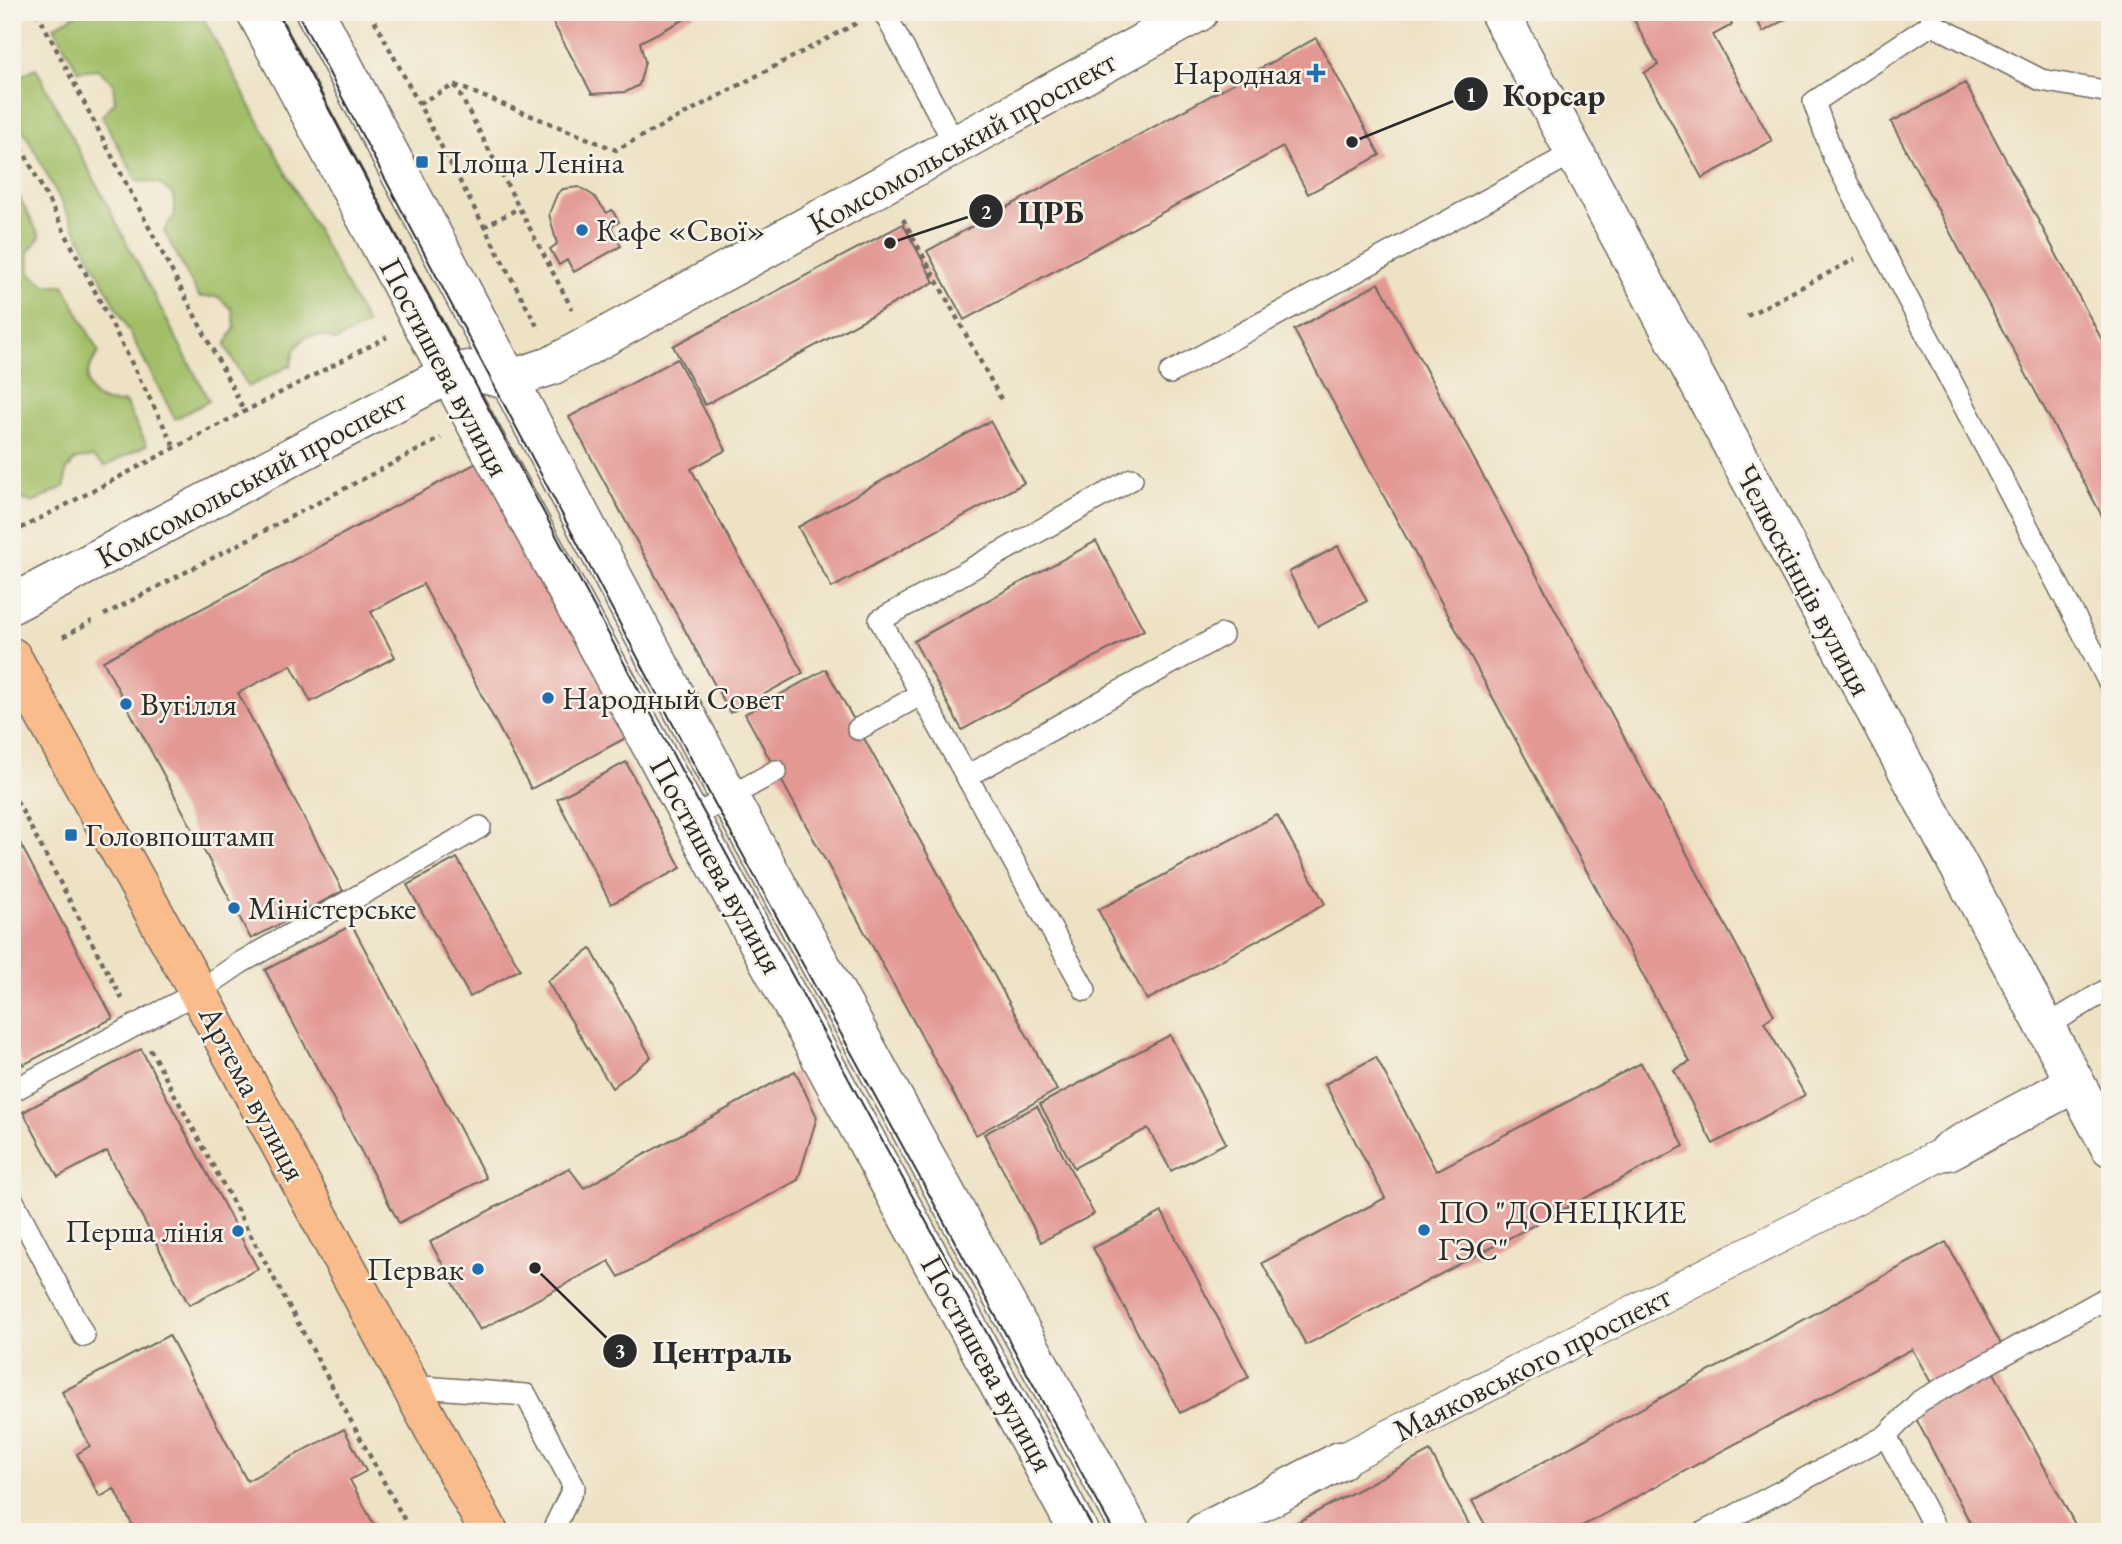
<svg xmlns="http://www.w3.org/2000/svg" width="2122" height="1544" font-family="'EB Garamond',serif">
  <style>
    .grass { fill: #a2bf67; stroke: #667549; stroke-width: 2 }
    .building { fill: #e39894 }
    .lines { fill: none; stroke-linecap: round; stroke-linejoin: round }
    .service-casing { stroke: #6f6b61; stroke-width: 24 }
    .pedestrian-casing { stroke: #6f6b61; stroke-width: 34 }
    .tertiary-casing { stroke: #6f6b61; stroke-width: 41 }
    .primary-casing { stroke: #6f6b61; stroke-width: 41 }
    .path { stroke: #6f6b61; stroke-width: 4.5; stroke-dasharray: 5 5; stroke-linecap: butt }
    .service { stroke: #fff; stroke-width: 21 }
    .pedestrian { stroke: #fff; stroke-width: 32 }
    .tertiary { stroke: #fff; stroke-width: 38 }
    .primary { stroke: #fabc8b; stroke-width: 38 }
    .tram { stroke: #2b2b2b; stroke-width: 2 }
    .poi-dot { fill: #1f6fb2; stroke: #f7f3e8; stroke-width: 2.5 }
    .labels { text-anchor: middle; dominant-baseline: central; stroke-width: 5; stroke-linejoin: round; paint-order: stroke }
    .poi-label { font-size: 32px; fill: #2b2b2b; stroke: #f7f3e8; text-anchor: start }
    .street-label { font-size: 32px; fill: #2b2b2b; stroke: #f7f3e8 }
    .leader { fill: none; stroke: #2b2b2b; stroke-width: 2.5 }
    .callout-dot { fill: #2b2b2b; stroke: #f7f3e8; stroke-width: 2.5 }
    .mark-label { font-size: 21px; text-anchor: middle; font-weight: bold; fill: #fff }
    .callout-label { font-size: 33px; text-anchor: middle; font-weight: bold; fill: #2b2b2b; stroke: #f7f3e8; stroke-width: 5; stroke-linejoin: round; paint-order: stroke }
  </style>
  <rect width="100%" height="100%" fill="#f7f3e8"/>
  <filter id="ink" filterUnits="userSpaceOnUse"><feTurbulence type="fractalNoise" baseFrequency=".0143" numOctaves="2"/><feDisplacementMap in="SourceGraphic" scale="14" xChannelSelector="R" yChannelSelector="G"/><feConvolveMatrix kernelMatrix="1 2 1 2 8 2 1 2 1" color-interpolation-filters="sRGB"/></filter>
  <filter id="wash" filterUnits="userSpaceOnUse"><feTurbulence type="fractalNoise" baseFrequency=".00686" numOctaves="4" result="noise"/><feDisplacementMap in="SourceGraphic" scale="28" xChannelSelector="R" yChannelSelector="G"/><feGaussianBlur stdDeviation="1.57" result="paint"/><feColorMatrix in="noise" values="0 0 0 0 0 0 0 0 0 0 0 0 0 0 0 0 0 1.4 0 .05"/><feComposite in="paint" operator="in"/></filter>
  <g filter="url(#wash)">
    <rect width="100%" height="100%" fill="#eee2c5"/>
    <g class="grass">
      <polygon points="80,12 200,12 367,324 336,341 321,335 305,337 294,350 291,365 248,387 225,345 235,327 232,309 218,297 199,297 164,231 175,214 173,195 159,183 137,181 102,116 115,102 113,83 98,69 78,71 54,27"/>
      <polygon points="36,68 209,401 175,419 12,108 12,80"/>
      <path d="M12,183L40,237L28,252L30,273L45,285H64L99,353C76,379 88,408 125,402L147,445L105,466L93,457L76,459L66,471L65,486L33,503L18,498L12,488Z"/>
    </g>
    <g id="blocks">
      <g class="building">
        <polygon points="547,12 699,12 640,42 645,62 639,85 626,92 592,94"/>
        <polygon points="1630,12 1726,12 1732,25 1713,35 1772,141 1702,178 1644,73 1658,65"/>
        <polygon points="1753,12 1798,12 1763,32"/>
        <polygon points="1316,38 1380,155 1308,194 1283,147 964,320 927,251"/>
        <polygon points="1965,83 2110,355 2110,531 1891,122"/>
        <polygon points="579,187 594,196 607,213 612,210 619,222 611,227 621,246 574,272 567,260 559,265 550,249 557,244 549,214 557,194 563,189"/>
        <polygon points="903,224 934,282 705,405 673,346"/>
        <polygon points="1379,283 1774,1015 1764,1022 1805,1095 1713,1144 1674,1070 1690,1062 1294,330"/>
        <polygon points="677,359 726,450 691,469 803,673 730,713 569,417"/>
        <polygon points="990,421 1024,483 832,588 798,527"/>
        <polygon points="486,458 633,734 531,789 423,584 371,612 395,657 311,702 291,665 238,693 343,891 251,939 103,661"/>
        <polygon points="1096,541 1144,630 962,730 914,641"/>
        <polygon points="1338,546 1367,601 1318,627 1289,572"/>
        <polygon points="826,669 1057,1090 976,1135 745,714"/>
        <polygon points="626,762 681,868 611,904 557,799"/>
        <polygon points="1277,815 1325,904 1147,1000 1098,910"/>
        <polygon points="12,828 113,1018 23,1065 12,1044"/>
        <polygon points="457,858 520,969 470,997 407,885"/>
        <polygon points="352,925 486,1178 399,1223 265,970"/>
        <polygon points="591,949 651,1057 612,1088 547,981"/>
        <polygon points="1170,1035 1226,1143 1171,1171 1148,1128 1074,1168 1040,1104"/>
        <polygon points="141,1049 258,1269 189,1305 107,1151 58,1177 23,1112"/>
        <polygon points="1376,1057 1436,1171 1641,1063 1684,1146 1306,1345 1262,1263 1385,1198 1325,1084"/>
        <polygon points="795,1071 817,1117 798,1180 619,1277 609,1261 480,1330 430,1242 569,1168 584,1188"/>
        <polygon points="1037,1106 1094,1214 1041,1242 984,1134"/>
        <polygon points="1162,1212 1249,1377 1180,1413 1093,1248"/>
        <polygon points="1946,1242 2008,1357 1938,1395 1912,1349 1571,1532 1489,1532 1472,1501"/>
        <polygon points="169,1335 247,1481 344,1429 366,1471 350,1480 378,1532 136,1532 114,1489 100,1497 77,1454 90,1446 62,1392"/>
        <polygon points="1993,1371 2079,1532 1975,1532 1913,1413"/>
        <polygon points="1430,1451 1469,1524 1454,1532 1279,1532"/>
      </g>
    </g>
  </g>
  <g filter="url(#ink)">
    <use href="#blocks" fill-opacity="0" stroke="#6f6b61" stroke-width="2"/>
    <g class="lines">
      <g class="service-casing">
        <g id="service">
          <polyline points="884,12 956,146"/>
          <polyline points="1931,12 1932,24 1814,102 1834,158 2110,684"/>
          <polyline points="1932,24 2041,80 2110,92"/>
          <polyline points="1170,373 1573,153"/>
          <polyline points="858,729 922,694"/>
          <polyline points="969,775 1222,635"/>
          <polyline points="691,818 776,771"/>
          <polyline points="1085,990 880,620 1132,479"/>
          <polyline points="2045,1027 2110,988"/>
          <polyline points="12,1091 198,992 240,963 480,827"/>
          <polyline points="12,1199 84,1336"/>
          <polyline points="410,1386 526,1395 574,1487 552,1532"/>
          <polyline points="1886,1436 1920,1401 2110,1296"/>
          <polyline points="1704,1532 1886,1436 1937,1532"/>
        </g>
      </g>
      <g class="pedestrian-casing">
        <polyline id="pedestrian" points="1340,1461 1948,1151"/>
      </g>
      <g class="tertiary-casing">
        <g id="tertiary">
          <polyline points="256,12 449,374 1079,1532"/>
          <polyline points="315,12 729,797 1131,1532"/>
          <polyline points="1499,12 2110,1147"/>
          <polyline points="12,604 449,374 468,370 508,380 551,366 1199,12"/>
          <polyline points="1948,1151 2075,1083"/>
          <polyline points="1204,1532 1340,1461"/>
        </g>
      </g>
      <g class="primary-casing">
        <polyline id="primary" points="12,657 198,992 489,1532"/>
      </g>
      <g class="path">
        <polyline points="37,12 244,410"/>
        <polyline points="370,12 539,330"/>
        <polyline points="455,85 616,150 857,23"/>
        <polyline points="419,103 455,85 572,309"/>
        <polyline points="12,129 175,448"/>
        <polyline points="903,219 1001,399"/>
        <polyline points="484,227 519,208"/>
        <polyline points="1747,316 1855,259"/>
        <polyline points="12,533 387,337"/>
        <polyline points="104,615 441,438"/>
        <polyline points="63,637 92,621"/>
        <polyline points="12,792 122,999"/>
        <polyline points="150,1049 411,1532"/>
      </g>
      <use href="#service" class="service"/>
      <use href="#pedestrian" class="pedestrian"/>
      <use href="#tertiary" class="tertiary"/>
      <use href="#primary" class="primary"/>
      <g class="tram">
        <polyline points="277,12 703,811 1095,1532"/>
        <polyline points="297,12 715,804 1114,1532"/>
      </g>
    </g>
  </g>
  <g class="poi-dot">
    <path d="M1312.5 62.5h7v7h7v7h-7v7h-7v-7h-7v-7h7z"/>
    <rect x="415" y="155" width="14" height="14" rx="3.5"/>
    <circle cx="582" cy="230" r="7"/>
    <circle cx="548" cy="698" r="7"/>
    <circle cx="126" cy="704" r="7"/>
    <rect x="64" y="828" width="14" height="14" rx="3.5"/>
    <circle cx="234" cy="908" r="7"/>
    <circle cx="1424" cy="1230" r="7"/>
    <circle cx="238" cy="1231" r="7"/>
    <circle cx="478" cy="1269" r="7"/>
  </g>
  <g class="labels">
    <g class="poi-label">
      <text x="1302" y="73" text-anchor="end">Народная</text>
      <text x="436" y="162">Площа Леніна</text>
      <text x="596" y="230">Кафе «Свої»</text>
      <text x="562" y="698">Народный Совет</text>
      <text x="140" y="704">Вугілля</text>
      <text x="85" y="835">Головпоштамп</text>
      <text x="248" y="908">Міністерське</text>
      <text x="1438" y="1212">ПО "ДОНЕЦКИЕ<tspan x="1438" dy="37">ГЭС"</tspan></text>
      <text x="224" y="1231" text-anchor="end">Перша лінія</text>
      <text x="464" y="1269" text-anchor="end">Первак</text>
    </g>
    <g class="street-label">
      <text transform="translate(962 142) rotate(-29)">Комсомольський проспект</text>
      <text transform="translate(445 367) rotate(62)">Постишева вулиця</text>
      <text transform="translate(251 478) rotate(-28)">Комсомольський проспект</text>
      <text transform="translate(1804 580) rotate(62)">Челюскінців вулиця</text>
      <text transform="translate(717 865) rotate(61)">Постишева вулиця</text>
      <text transform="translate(253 1093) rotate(62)">Артема вулиця</text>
      <text transform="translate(988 1363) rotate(61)">Постишева вулиця</text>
      <text transform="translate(1532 1363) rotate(-27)">Маяковського проспект</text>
    </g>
  </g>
  <path class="leader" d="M1352 142L1471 94M890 243L986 211M535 1268L620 1351"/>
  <g class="callout-dot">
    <circle cx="1352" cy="142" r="7"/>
    <circle cx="890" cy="243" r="7"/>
    <circle cx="535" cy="1268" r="7"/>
    <circle cx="1471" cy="94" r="18"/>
    <circle cx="986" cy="211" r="18"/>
    <circle cx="620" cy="1351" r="18"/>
  </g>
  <g class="mark-label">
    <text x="1471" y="102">1</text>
    <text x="986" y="219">2</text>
    <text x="620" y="1358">3</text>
  </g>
  <g class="callout-label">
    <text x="1554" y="106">Корсар</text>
    <text x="1051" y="223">ЦРБ</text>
    <text x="722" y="1363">Централь</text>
  </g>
  <rect width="2122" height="1544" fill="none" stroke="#f7f3e8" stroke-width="42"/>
</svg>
